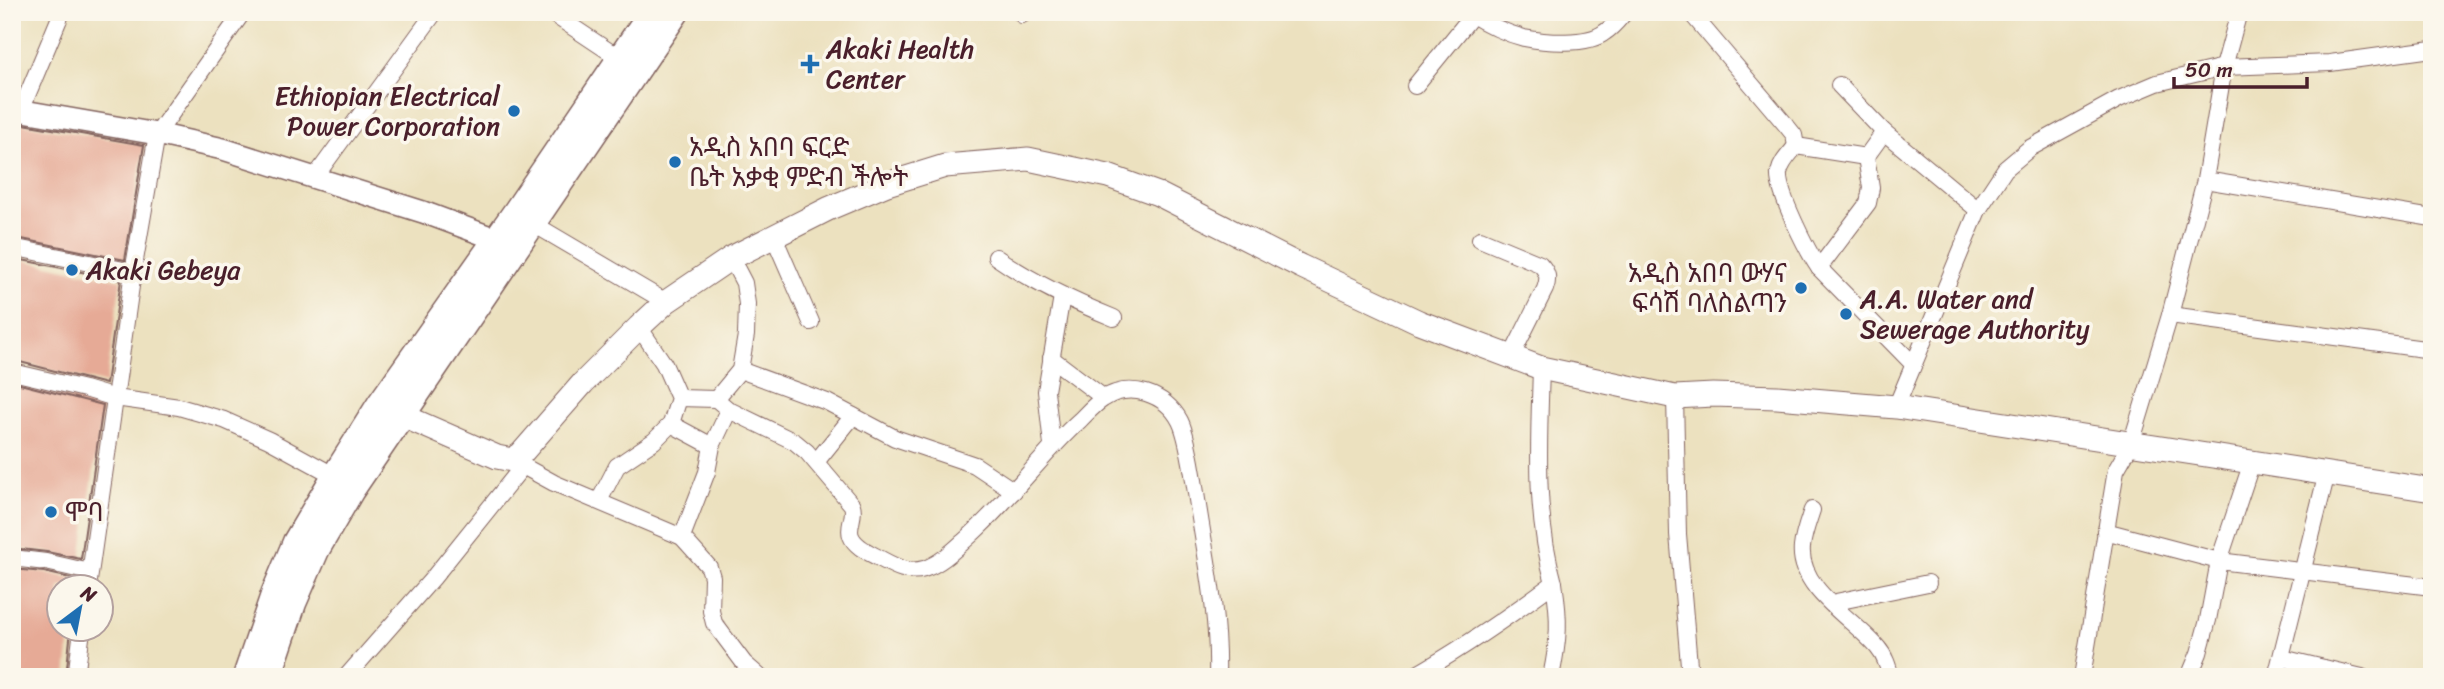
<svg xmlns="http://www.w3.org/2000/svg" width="2444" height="689" font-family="Sriracha,'Noto Sans Ethiopic',sans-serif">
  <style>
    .building { fill: #e6aa96 }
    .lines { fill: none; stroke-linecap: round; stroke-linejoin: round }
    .minor-casing { stroke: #83635f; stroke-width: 18 }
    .tertiary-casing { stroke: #83635f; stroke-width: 24 }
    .secondary-casing { stroke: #83635f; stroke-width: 25 }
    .primary-casing { stroke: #83635f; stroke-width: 29 }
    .minor { stroke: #fff; stroke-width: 16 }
    .tertiary { stroke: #fff; stroke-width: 21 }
    .secondary { stroke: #fff; stroke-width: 23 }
    .primary { stroke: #fff; stroke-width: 26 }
    .poi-dot { fill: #1f6fb2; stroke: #fbf7ec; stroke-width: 2.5 }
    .labels { text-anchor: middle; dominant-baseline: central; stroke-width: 7; stroke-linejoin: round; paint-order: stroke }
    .poi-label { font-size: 26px; fill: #4a1f2b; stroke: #fbf7ec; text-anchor: start }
  </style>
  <rect width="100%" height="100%" fill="#fbf7ec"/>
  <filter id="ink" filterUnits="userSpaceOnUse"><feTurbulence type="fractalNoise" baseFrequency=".0143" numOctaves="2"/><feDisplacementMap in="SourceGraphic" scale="14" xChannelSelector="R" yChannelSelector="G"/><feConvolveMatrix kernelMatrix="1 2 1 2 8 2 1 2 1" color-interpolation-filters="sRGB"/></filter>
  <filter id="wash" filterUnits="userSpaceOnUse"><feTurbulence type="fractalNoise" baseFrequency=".00686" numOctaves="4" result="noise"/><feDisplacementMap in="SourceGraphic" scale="28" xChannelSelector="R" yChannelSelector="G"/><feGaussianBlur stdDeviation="1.57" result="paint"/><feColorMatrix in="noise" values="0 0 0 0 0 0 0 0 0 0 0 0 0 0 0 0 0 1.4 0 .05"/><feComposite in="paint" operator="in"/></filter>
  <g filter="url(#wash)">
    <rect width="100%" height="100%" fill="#ece1bf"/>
    <g id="blocks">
      <g class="building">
        <polygon points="12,122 144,145 125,260 12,237"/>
        <polygon points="12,258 121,280 106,384 12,360"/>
        <polygon points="12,382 103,405 81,559 47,552 12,548"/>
        <polygon points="12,569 44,572 79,580 78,587 60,587 60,629 71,629 66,677 12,677"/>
      </g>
    </g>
  </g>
  <g filter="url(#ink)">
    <use href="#blocks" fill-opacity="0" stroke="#83635f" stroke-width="2"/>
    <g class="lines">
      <g class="minor-casing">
        <g id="minor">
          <polyline points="550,12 625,62"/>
          <polyline points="1021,12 1022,15"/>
          <path d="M1468,12C1485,23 1504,33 1524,38C1544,42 1588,46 1605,32C1613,27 1619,19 1625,12"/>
          <polyline points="1690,12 1786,125 1794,135 1796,146"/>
          <polyline points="1839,85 1884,132 1978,210"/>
          <polyline points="1415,86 1475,12"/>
          <polyline points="21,110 62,12"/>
          <path d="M1796,146C1790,154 1781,162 1779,173C1777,192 1808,252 1819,268L1913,364"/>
          <polyline points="1796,146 1866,157"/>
          <polyline points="315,177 435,12"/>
          <polyline points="2205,180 2432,218"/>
          <polyline points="532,223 666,302"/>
          <polyline points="774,237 811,322"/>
          <path d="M1480,239L1540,264C1548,273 1549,278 1545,289L1511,357"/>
          <polyline points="12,247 133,272"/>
          <path d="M996,257C1033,283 1072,301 1114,318"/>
          <polyline points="1819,268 1868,203 1871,188 1866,157 1884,132"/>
          <polyline points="2170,315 2432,350"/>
          <polyline points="1051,358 1104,398"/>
          <polyline points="12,370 17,373 85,389 115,398 179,407 224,420 269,440 335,476"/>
          <polyline points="740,370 827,402 895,438 975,465 1014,491"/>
          <polyline points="1675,397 1678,534 1690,677"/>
          <path d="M679,398L716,399L729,410L795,442L807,452L852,505C856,516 847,526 851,536C855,547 870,553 879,558C894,566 907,574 924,569C939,564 951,553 963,542C1006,505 1038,458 1080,420C1087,413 1095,404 1103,399C1130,381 1166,394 1180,421C1188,437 1193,474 1196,493C1205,554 1219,615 1217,677"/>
          <polyline points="716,399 740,370 746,335 747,304 744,283 731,258"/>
          <polyline points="1896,407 1978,210 2005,169 2030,148 2119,99 2157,83 2224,67 2330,63 2432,49"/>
          <polyline points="671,424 712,446"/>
          <polyline points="1052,445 1046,391 1062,296"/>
          <polyline points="512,460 554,483 682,537 709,567 712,577 711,611 714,623 744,663 760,677"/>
          <polyline points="816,462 853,416"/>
          <polyline points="599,501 617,466 654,441 671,424 679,398 664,364 639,327"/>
          <path d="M1812,510C1808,522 1803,535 1802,547C1798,589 1854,619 1878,648C1885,656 1888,666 1891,677"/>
          <polyline points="2105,531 2219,561 2432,587"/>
          <polyline points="682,537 707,472 712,446 729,410"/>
          <polyline points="12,558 46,562 90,572"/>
          <polyline points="88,588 133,272 157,134 243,12"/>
          <polyline points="1831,603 1928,583"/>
          <polyline points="2282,658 2362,677"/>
          <polyline points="76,677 82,630"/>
          <polyline points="346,677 433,578 523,466"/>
          <path d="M1412,677C1462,649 1508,617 1554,583C1534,513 1539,440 1541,368"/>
          <path d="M1551,677C1559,638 1560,622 1554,583"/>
          <polyline points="2082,677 2116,470 2131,444 2170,315 2205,180 2224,67 2239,12"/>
          <polyline points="2189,677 2199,653 2208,620 2219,561 2252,462"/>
          <polyline points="2276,677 2327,473"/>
        </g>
      </g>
      <g class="tertiary-casing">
        <polyline id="tertiary" points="12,109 157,134 223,149 423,212 509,244"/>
      </g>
      <g class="secondary-casing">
        <polyline id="secondary" points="401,415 497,457 512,460 521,454 583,383 639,327 666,302 731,258 830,208 887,184 945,166 1028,159 1108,176 1158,194 1300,266 1419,322 1541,368 1675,397 1713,395 1777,397 1896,407 2432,490"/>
      </g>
      <g class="primary-casing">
        <g id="primary">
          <polyline points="246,677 275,592 296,542 335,476 381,403 516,212 652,12"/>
          <polyline points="268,677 293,603 316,550 351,490 676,12"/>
        </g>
      </g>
      <use href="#minor" class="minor"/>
      <use href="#tertiary" class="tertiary"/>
      <use href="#secondary" class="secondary"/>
      <use href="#primary" class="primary"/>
    </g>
  </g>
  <g class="poi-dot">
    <path d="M806.5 53.5h7v7h7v7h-7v7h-7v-7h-7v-7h7z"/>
    <circle cx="514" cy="111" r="7"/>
    <circle cx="675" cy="162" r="7"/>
    <circle cx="72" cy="270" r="7"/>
    <circle cx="1801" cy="288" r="7"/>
    <circle cx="1846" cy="314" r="7"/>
    <circle cx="51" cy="512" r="7"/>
  </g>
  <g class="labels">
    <g class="poi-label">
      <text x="826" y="49">Akaki Health<tspan x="826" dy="30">Center</tspan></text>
      <text x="500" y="96" text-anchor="end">Ethiopian Electrical<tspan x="500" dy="30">Power Corporation</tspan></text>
      <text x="689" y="147">አዲስ አበባ ፍርድ<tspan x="689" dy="30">ቤት አቃቂ ምድብ ችሎት</tspan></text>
      <text x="86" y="270">Akaki Gebeya</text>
      <text x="1787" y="273" text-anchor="end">አዲስ አበባ ውሃና<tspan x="1787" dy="30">ፍሳሽ ባለስልጣን</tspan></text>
      <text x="1860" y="299">A.A. Water and<tspan x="1860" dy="30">Sewerage Authority</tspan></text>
      <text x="65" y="512">ሞባ</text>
    </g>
  </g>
  <rect width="2444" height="689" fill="none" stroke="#fbf7ec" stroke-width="42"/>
  <g transform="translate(80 608) rotate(32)"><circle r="33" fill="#fbf7ec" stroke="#b4a19f" stroke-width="2"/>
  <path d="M0-5L12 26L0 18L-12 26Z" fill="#1f6fb2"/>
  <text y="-10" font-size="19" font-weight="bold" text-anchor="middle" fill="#4a1f2b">N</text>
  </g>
  <path d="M2174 77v10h133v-10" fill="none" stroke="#4a1f2b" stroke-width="3.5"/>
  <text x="2185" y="77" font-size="21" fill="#4a1f2b" stroke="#fbf7ec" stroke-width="5" paint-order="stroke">50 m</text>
</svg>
